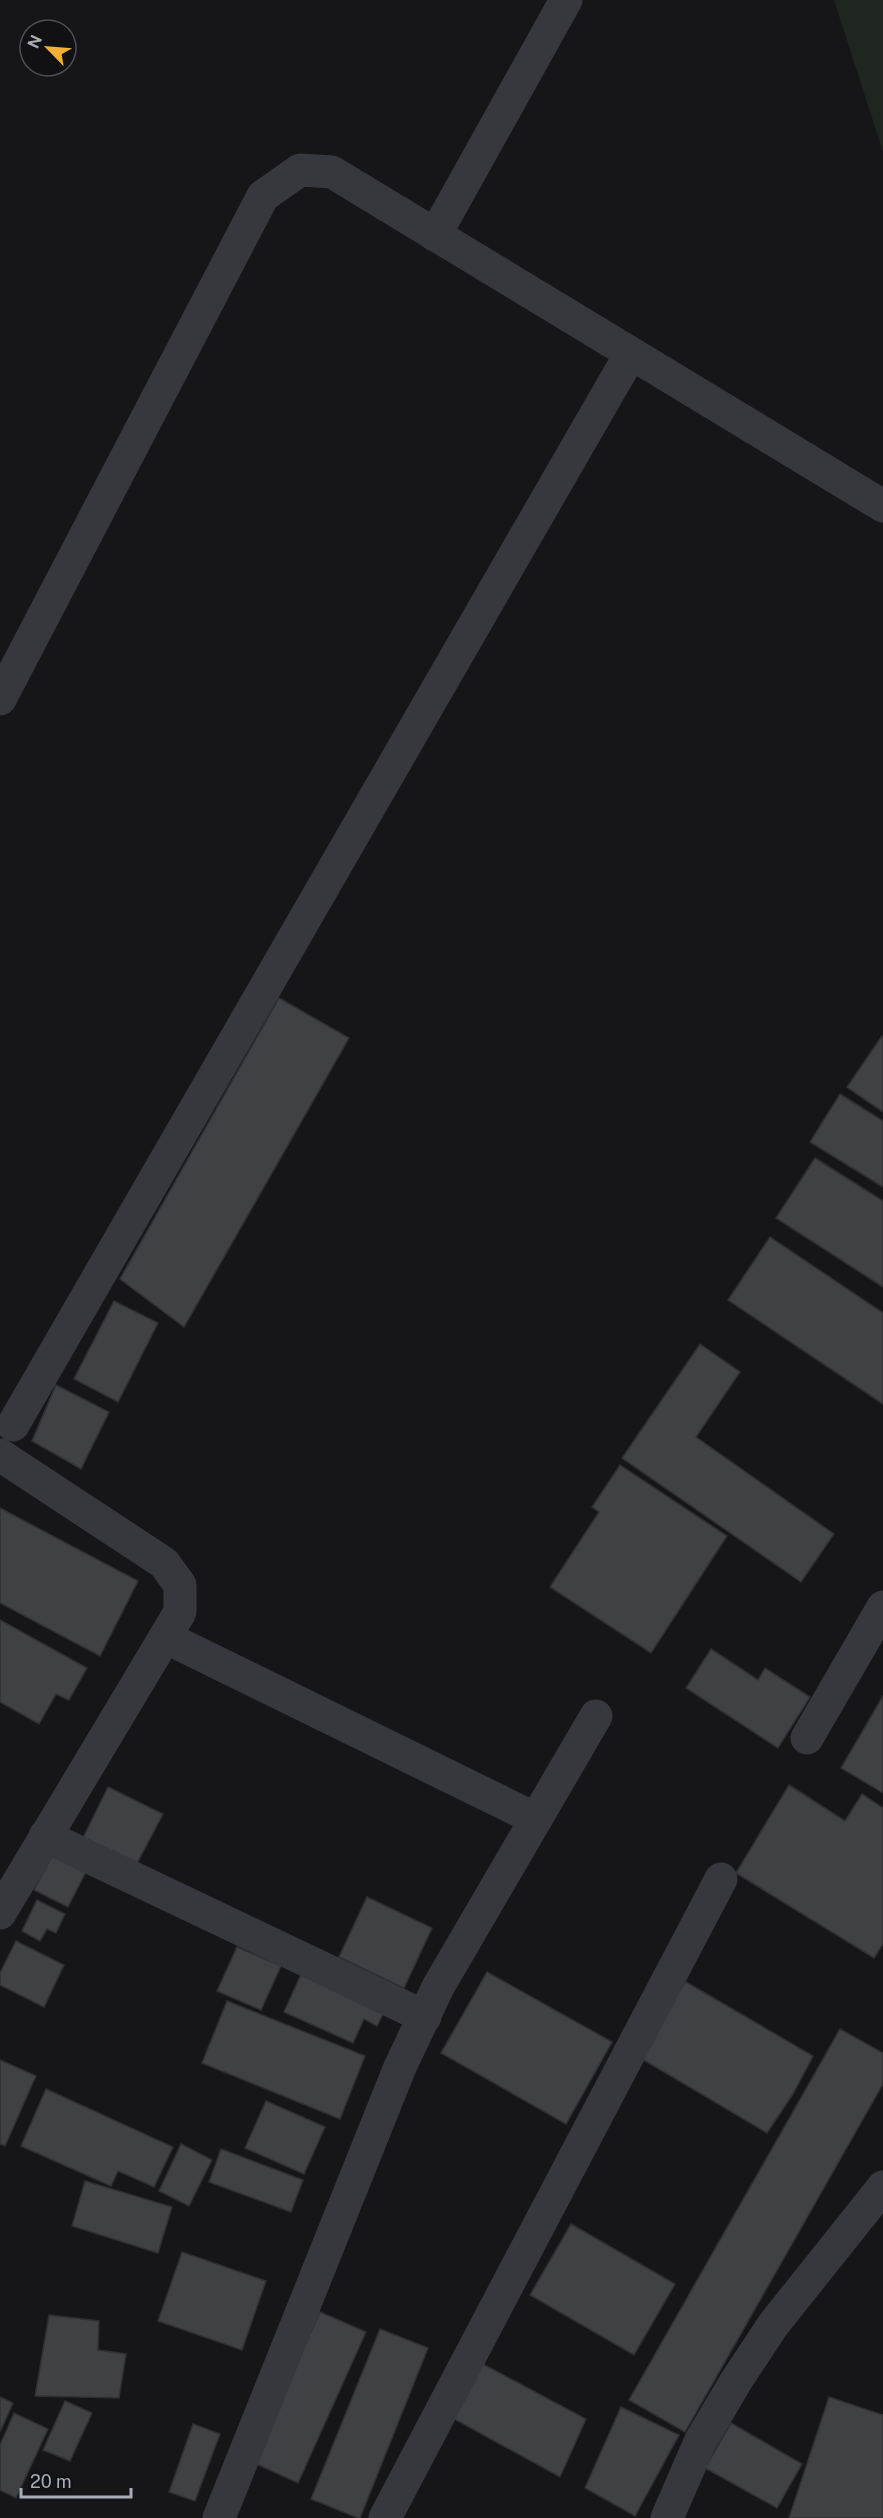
<svg xmlns="http://www.w3.org/2000/svg" width="883" height="2518" font-family="'Public Sans',sans-serif">
  <style>
    .green { fill: #1e261f }
    .building { fill: #404145; stroke: #303034; stroke-width: 1.5 }
    .lines { fill: none; stroke-linecap: round; stroke-linejoin: round }
    .minor { stroke: #37383d; stroke-width: 33 }
  </style>
  <rect width="100%" height="100%" fill="#161618"/>
  <polygon class="green" points="834,0 883,0 883,152"/>
  <g class="building">
    <polygon points="279,998 349,1038 184,1327 120,1279"/>
    <polygon points="882,1036 883,1037 883,1112 847,1087"/>
    <polygon points="840,1094 883,1121 883,1187 810,1142"/>
    <polygon points="815,1158 883,1201 883,1287 776,1218"/>
    <polygon points="770,1237 883,1313 883,1404 728,1300"/>
    <polygon points="114,1301 158,1323 118,1402 74,1379"/>
    <polygon points="700,1344 740,1372 696,1437 834,1534 801,1582 622,1458"/>
    <polygon points="56,1385 109,1412 81,1469 32,1441"/>
    <polygon points="620,1465 727,1536 651,1653 550,1587 599,1512 592,1507"/>
    <polygon points="0,1508 138,1581 100,1656 0,1603"/>
    <polygon points="0,1620 87,1668 69,1700 56,1694 39,1724 0,1702"/>
    <polygon points="711,1649 758,1680 765,1668 810,1697 778,1748 686,1688"/>
    <polygon points="883,1696 883,1793 841,1768"/>
    <polygon points="789,1785 845,1821 862,1794 883,1808 883,1944 874,1958 736,1873"/>
    <polygon points="108,1787 163,1814 134,1869 81,1842"/>
    <polygon points="58,1845 91,1862 68,1907 34,1890"/>
    <polygon points="367,1897 432,1928 404,1988 339,1957"/>
    <polygon points="37,1900 65,1914 56,1933 47,1929 40,1941 22,1931"/>
    <polygon points="16,1941 64,1965 44,2007 0,1985 0,1973"/>
    <polygon points="237,1947 281,1966 261,2010 217,1991"/>
    <polygon points="303,1970 386,2008 377,2026 364,2019 353,2043 284,2012"/>
    <polygon points="487,1972 612,2042 566,2124 441,2053"/>
    <polygon points="686,1982 813,2056 793,2094 767,2133 642,2059 660,2017"/>
    <polygon points="227,2001 365,2056 340,2119 202,2063"/>
    <polygon points="840,2029 883,2053 883,2084 685,2432 629,2400"/>
    <polygon points="0,2060 36,2076 5,2146 0,2144"/>
    <polygon points="46,2089 173,2147 154,2187 118,2171 111,2186 21,2146"/>
    <polygon points="266,2101 325,2127 304,2174 245,2148"/>
    <polygon points="181,2144 212,2160 189,2206 159,2191"/>
    <polygon points="221,2149 303,2180 291,2212 209,2182"/>
    <polygon points="85,2181 172,2207 158,2253 72,2226"/>
    <polygon points="571,2224 675,2284 634,2355 530,2295"/>
    <polygon points="182,2252 266,2281 242,2350 158,2321"/>
    <polygon points="320,2312 366,2332 298,2483 252,2462"/>
    <polygon points="49,2315 99,2321 98,2350 126,2354 119,2398 35,2396"/>
    <polygon points="380,2329 428,2348 360,2518 358,2518 311,2499"/>
    <polygon points="479,2362 586,2419 560,2477 449,2416"/>
    <polygon points="0,2397 13,2403 0,2432"/>
    <polygon points="829,2397 883,2415 883,2518 789,2518"/>
    <polygon points="65,2401 92,2413 70,2461 43,2450"/>
    <polygon points="621,2407 679,2435 635,2516 585,2488"/>
    <polygon points="14,2413 48,2429 16,2498 0,2490 0,2445"/>
    <polygon points="731,2423 802,2464 777,2508 705,2468"/>
    <polygon points="193,2424 220,2434 195,2501 169,2492"/>
  </g>
  <g class="lines">
    <g class="minor">
      <polyline points="435,235 566,0"/>
      <polyline points="0,699 263,196 300,170 332,172 883,506"/>
      <polyline points="13,1425 630,355"/>
      <polyline points="0,1455 164,1563 180,1585 180,1612 0,1913"/>
      <polyline points="165,1637 536,1819"/>
      <polyline points="807,1738 883,1607"/>
      <polyline points="45,1836 425,2017"/>
      <polyline points="219,2518 400,2067 438,1987 596,1716"/>
      <polyline points="385,2518 721,1879"/>
      <polyline points="667,2518 700,2442 736,2381 773,2325 883,2187"/>
    </g>
  </g>
  <g transform="translate(48 48) rotate(295)"><circle r="28" fill="#111113" stroke="#4d4f55" stroke-width="1.5"/>
  <path d="M0-4.5L10 22L0 15L-10 22Z" fill="#f2b134"/>
  <text y="-9" font-size="16" font-weight="bold" text-anchor="middle" fill="#a8adb8">N</text>
  </g>
  <path d="M21 2488v9h110v-9" fill="none" stroke="#a8adb8" stroke-width="3"/>
  <text x="30" y="2488" font-size="18" fill="#a8adb8" stroke="#111113" stroke-width="4.5" paint-order="stroke">20 m</text>
</svg>
